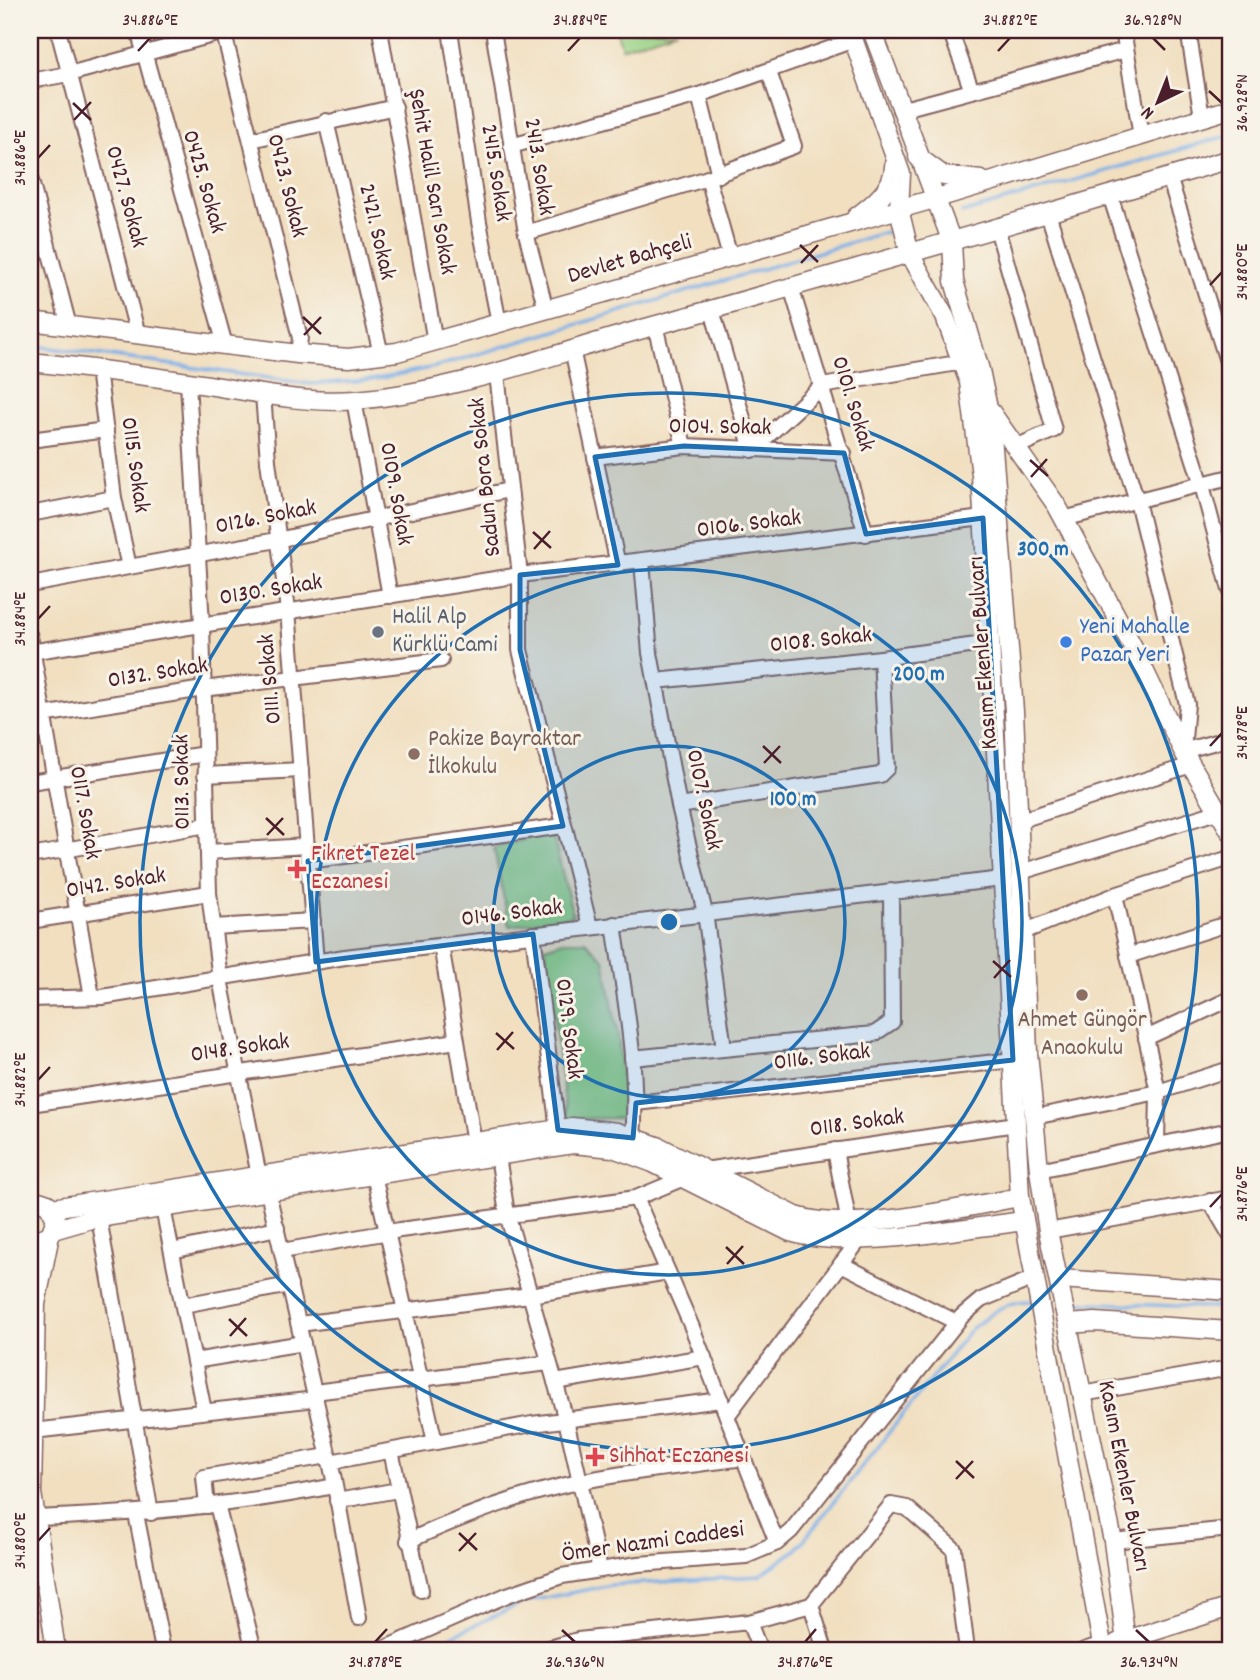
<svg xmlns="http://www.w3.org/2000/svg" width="1260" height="1680" font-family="Dekko,sans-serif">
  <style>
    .green { fill: #98d285; stroke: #717858; stroke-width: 2 }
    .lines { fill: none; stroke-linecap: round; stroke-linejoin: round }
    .stream { stroke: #7cb0e9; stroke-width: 3.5 }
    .minor-casing { stroke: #84625f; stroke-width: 18 }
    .tertiary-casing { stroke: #84625f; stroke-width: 21 }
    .minor { stroke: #fff; stroke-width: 14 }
    .tertiary { stroke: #fff; stroke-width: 18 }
    .marked { fill: #1f6fb2; fill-opacity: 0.2; stroke: #1f6fb2; stroke-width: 5; stroke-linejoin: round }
    .ticks { fill: none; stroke: #4a1f2b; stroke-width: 2.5 }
    .ring { fill: none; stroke: #1f6fb2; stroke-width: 3.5 }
    .worship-dot { fill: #6b7280; stroke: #f7f3e8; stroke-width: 2.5 }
    .shop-dot { fill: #3f7fe0; stroke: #f7f3e8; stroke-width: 2.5 }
    .education-dot { fill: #8d6e63; stroke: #f7f3e8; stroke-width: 2.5 }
    .health-dot { fill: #e0444e; stroke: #f7f3e8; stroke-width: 2.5 }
    .labels { text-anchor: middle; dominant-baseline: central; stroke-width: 6; stroke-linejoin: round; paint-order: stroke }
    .street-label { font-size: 24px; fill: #4a1f2b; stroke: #f7f3e8 }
    .worship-label { font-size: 24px; fill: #5b616d; stroke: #f7f3e8; text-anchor: start }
    .shop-label { font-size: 24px; fill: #366cbe; stroke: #f7f3e8; text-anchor: start }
    .education-label { font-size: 24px; fill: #785e54; stroke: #f7f3e8; text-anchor: start }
    .health-label { font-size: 24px; fill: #be3a42; stroke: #f7f3e8; text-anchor: start }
    .centre { fill: #1f6fb2; stroke: #f7f3e8; stroke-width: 3.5 }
    .ring-label { font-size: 21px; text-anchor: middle; font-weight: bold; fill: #1f6fb2; stroke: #f7f3e8; stroke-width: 6; stroke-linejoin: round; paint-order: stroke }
    .neatline { fill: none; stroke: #4a1f2b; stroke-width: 2.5 }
    .ticks-label { font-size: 18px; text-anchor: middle; fill: #4a1f2b }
  </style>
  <rect width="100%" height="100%" fill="#f7f3e8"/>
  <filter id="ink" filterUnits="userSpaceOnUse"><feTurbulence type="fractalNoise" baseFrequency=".0143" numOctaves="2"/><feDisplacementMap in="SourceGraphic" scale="14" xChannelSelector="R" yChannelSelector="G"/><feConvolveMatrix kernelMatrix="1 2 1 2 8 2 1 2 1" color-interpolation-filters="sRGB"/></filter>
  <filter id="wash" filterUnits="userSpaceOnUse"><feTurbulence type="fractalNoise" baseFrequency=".00686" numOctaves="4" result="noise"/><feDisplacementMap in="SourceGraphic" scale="28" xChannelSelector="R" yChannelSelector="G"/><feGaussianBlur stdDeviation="1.57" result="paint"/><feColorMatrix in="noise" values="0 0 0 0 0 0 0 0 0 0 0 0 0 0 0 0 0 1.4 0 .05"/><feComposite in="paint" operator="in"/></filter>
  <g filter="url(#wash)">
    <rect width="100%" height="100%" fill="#f1dfc0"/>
    <g class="green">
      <polygon points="616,30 677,30 622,48"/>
      <polygon points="552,832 573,916 509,926 494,848"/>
      <polygon points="563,941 585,941 604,959 619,1041 624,1118 567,1119 545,947"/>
    </g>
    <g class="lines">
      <g class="stream">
        <polyline points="962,213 1230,135"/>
        <polyline points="30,345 310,384 371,380 435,367 886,232"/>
        <polyline points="1068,1302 1230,1308"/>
        <path d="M422,1650L524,1602L611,1585L759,1576L796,1550L970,1330C990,1314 1005,1300 1032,1301"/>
      </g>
    </g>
  </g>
  <g filter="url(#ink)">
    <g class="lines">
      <g class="minor-casing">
        <g id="minor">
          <polyline points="58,30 138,335"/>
          <polyline points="138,30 225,345"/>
          <polyline points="223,30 300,338 298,354"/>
          <polyline points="380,30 435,342"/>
          <polyline points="450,30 479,222 499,323"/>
          <polyline points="493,30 526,233 546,310"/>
          <polyline points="950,30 972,91"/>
          <polyline points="1123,30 1141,136"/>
          <polyline points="1188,30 1202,117"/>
          <polyline points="874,35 893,30"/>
          <polyline points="30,81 69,74 231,30"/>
          <polyline points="699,95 719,175"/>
          <polyline points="900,110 1126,50"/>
          <polyline points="326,121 381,354"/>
          <polyline points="251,140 395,107"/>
          <polyline points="511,146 699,95 854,40"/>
          <polyline points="30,177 69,326"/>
          <polyline points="1169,177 1230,371"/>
          <polyline points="708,178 730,257"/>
          <polyline points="1110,195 1202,485 1230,590"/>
          <polyline points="1048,213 1137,501 1187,704 1183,751 1230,738"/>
          <polyline points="997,228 1054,430 1016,447"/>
          <polyline points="526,233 708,178 794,146 769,72"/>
          <polyline points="791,287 866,534"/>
          <polyline points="712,310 752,450 822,386 963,362"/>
          <polyline points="655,325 684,446"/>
          <polyline points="572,349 618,565"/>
          <polyline points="98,369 114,498 129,567"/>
          <polyline points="497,374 520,575 520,650 590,927"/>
          <polyline points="188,382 202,625 209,893 220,979 259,1176"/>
          <polyline points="263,394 268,461 288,610 316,962"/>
          <polyline points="354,400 390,596"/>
          <polyline points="30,440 106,430"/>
          <polyline points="595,457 684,446 844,453"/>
          <polyline points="30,514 114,498"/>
          <polyline points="1063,519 1230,477"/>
          <polyline points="642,562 650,653 679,806 705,913 724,1048"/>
          <polyline points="30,585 277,540 509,490"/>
          <polyline points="30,636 92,997"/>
          <polyline points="30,652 520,575 983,518"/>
          <polyline points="656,681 881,658 991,643"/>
          <polyline points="30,717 203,689 441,660"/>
          <polyline points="205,775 301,770"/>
          <polyline points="30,782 205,754"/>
          <polyline points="679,806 880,775 887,768 881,658"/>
          <polyline points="1018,821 1191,765"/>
          <polyline points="208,852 307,846"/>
          <polyline points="30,856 207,825"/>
          <polyline points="308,861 563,826"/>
          <polyline points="1021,872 1230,808"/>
          <polyline points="1115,895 1158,1092 1157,1145"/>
          <polyline points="30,921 209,893"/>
          <path d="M614,924C624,995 639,1066 633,1138"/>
          <polyline points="213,927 313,921"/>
          <polyline points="1023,932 1115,895 1230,858"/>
          <polyline points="533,934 558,1130"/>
          <polyline points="441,945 474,1143"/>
          <polyline points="1128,956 1230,923"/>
          <polyline points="30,999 102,997 345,957 1002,879"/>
          <polyline points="1146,1038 1230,999"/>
          <polyline points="632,1058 874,1034 892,1022 891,891"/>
          <polyline points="636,1103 1013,1060"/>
          <polyline points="30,1104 457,1041"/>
          <polyline points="1034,1117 1158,1092 1230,1069"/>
          <polyline points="835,1150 849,1224"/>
          <polyline points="498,1156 507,1214 566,1420 600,1570"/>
          <polyline points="704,1170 1016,1124"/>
          <polyline points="1039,1170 1230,1130"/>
          <polyline points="374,1175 435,1442"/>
          <polyline points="268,1192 333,1475 359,1618"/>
          <polyline points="636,1198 691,1325 777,1543"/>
          <polyline points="1210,1201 1230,1235"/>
          <polyline points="163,1208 204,1411"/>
          <polyline points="99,1218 151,1513"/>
          <polyline points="1048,1231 1230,1198"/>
          <polyline points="172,1251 277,1228"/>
          <polyline points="282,1251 400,1230 636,1198 684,1178"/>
          <polyline points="841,1264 956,1322"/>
          <polyline points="183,1305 290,1285"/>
          <polyline points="299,1324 530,1295 668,1272"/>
          <polyline points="194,1361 303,1343"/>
          <polyline points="555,1382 704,1357"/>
          <polyline points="314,1392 549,1363"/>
          <polyline points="1082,1394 1230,1368"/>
          <polyline points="727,1416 860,1239"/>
          <polyline points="33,1431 316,1399"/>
          <polyline points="391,1451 421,1590"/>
          <polyline points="330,1462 532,1424 721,1400"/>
          <polyline points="337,1501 398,1490"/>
          <polyline points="217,1505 254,1650"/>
          <polyline points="207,1506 204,1477 328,1456"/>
          <polyline points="136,1514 163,1650"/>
          <path d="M36,1518C137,1514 235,1506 334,1486"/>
          <path d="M408,1541C463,1516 520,1494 579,1482C633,1470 689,1466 743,1458"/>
          <polyline points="1113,1541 1230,1529"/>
          <polyline points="749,1622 760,1650"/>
          <polyline points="381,1650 507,1595 562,1576 638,1564 746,1556 777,1543 791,1531 962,1316 981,1300 1034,1278"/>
          <polyline points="543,1650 578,1640 749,1622 811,1605"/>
          <polyline points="825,1650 811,1605 891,1505 907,1508 954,1549 967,1650"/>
          <polyline points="1084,1650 1103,1644"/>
        </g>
      </g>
      <g class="tertiary-casing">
        <g id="tertiary">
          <polyline points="850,30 901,174 899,209 910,254 945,317 969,382 981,475 1020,1197 1103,1650"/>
          <polyline points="872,30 952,242 954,281 980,370 991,423 1014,711 1028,1052 1039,1170 1048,1231 1113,1541 1127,1650"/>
          <polyline points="918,157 944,176 981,180"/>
          <path d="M856,217C873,205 894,188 894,166"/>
          <polyline points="30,321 298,354 349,358 397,352 934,199 1230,109"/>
          <path d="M30,362C90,368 149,376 208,385C257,393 307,404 356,400C461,391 557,352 657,325C849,271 1040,216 1230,159"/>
          <polyline points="991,412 1057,506 1133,647 1183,751 1230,831"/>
          <polyline points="30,1203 39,1201 48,1204 56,1219 50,1235 39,1239 30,1237"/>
          <path d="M52,1208L572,1127L617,1132L660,1147L796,1216C852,1234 960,1208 1020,1197"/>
          <path d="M53,1230L91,1219L573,1144L613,1148L653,1163L790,1232C850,1251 958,1229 1024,1221"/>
          <polyline points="50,1235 36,1304 32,1493 56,1650"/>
          <polyline points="30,1260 34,1291"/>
          <polyline points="1060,1279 1230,1291"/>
          <polyline points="1068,1324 1095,1322 1230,1331"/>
          <polyline points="1117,1643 1230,1607"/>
        </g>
      </g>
      <use href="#minor" class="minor"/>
      <use href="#tertiary" class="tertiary"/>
    </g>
  </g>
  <path class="marked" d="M684,446L844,453L866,534L983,518L1013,1060L636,1103L633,1138L558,1130L533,934L316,962L308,861L563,826L520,650V575L618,565L595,457Z"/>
  <path class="ticks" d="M1153,38L1165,50M138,51L150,38M568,51L580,38M998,51L1010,38M1209,91L1222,103M73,103L91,120M74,120L91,102M38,158L50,145M800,245L818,262M801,263L818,245M1210,285L1222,272M303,317L321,334M304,335L321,317M1030,460L1048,476M1031,477L1047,459M533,532L551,548M534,549L550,531M38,619L50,606M763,746L781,763M1210,746L1222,733M764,763L780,746M266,818L284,835M267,835L283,818M993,961L1011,977M994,978L1010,960M496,1033L514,1049M497,1050L513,1032M38,1080L50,1067M1210,1207L1222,1194M726,1247L744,1264M727,1264L743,1246M229,1319L247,1336M230,1336L246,1318M956,1461L974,1478M956,1479L973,1461M459,1533L477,1550M38,1541L50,1528M459,1551L476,1533M562,1630L575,1642M1136,1630L1149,1642M375,1642L387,1629M805,1642L816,1629"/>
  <g class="ring">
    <circle cx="669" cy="922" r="176"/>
    <circle cx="669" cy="922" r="353"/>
    <circle cx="669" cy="922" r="529"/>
  </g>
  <circle class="worship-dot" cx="378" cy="632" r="7"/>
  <circle class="shop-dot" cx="1066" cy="642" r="7"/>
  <g class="education-dot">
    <circle cx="414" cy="754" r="7"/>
    <circle cx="1082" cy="995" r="7"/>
  </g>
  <g class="health-dot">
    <path d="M293.5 858.5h7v7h7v7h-7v7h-7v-7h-7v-7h7z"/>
    <path d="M591.5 1446.5h7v7h7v7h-7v7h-7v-7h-7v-7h7z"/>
  </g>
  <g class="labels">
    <g class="street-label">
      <text transform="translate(538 167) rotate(81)">2413. Sokak</text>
      <text transform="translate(495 173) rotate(81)">2415. Sokak</text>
      <text transform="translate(203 182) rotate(74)">0425. Sokak</text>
      <text transform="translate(431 182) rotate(80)">Şehit Halil Sarı Sokak</text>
      <text transform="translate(286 186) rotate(76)">0423. Sokak</text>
      <text transform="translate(125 197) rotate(75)">0427. Sokak</text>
      <text transform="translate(376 232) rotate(77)">2421. Sokak</text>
      <text transform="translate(630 260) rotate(-16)">Devlet Bahçeli</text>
      <text transform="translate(852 404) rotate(73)">0101. Sokak</text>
      <text transform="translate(720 428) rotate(1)">0104. Sokak</text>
      <text transform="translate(134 465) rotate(82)">0115. Sokak</text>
      <text transform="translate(486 477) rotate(-96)">Sadun Bora Sokak</text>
      <text transform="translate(395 494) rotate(80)">0109. Sokak</text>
      <text transform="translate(266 518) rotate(-11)">0126. Sokak</text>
      <text transform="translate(749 525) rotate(-7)">0106. Sokak</text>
      <text transform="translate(271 591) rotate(-9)">0130. Sokak</text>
      <text transform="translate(821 641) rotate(-6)">0108. Sokak</text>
      <text transform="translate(984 653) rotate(-94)">Kasım Ekenler Bulvarı</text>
      <text transform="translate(158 674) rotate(-9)">0132. Sokak</text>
      <text transform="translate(271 679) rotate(-95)">0111. Sokak</text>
      <text transform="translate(183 782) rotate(-91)">0113. Sokak</text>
      <text transform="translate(703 800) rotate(78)">0107. Sokak</text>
      <text transform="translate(84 813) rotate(80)">0117. Sokak</text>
      <text transform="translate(116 884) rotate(-9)">0142. Sokak</text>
      <text transform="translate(512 914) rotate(-7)">0146. Sokak</text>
      <text transform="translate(568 1029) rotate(83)">0129. Sokak</text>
      <text transform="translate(240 1049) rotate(-8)">0148. Sokak</text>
      <text transform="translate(822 1058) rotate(-7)">0116. Sokak</text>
      <text transform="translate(857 1124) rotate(-8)">0118. Sokak</text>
      <text transform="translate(1123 1476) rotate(79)">Kasım Ekenler Bulvarı</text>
      <text transform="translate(653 1543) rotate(-8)">Ömer Nazmi Caddesi</text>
    </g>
    <g class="worship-label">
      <text x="392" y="618">Halil Alp<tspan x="392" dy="28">Kürklü Cami</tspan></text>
    </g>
    <g class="shop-label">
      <text x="1080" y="628">Yeni Mahalle<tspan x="1080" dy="28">Pazar Yeri</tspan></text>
    </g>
    <g class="education-label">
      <text x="428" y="740">Pakize Bayraktar<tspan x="428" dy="28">İlkokulu</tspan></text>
      <text x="1082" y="1021" text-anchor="middle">Ahmet Güngör<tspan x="1082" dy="28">Anaokulu</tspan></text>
    </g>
    <g class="health-label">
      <text x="311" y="855">Fikret Tezel<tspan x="311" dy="28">Eczanesi</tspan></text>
      <text x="609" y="1457">Sıhhat Eczanesi</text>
    </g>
  </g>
  <circle cx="669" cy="922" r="10" class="centre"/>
  <g class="ring-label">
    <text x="1043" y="555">300 m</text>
    <text x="919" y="680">200 m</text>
    <text x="793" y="805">100 m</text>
  </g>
  <rect width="1260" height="1680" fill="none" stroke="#f7f3e8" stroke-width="77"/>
  <g transform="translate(1158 102) rotate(223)" stroke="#f7f3e8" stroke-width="5" paint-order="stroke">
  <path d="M0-5L12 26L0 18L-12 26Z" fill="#4a1f2b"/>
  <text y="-10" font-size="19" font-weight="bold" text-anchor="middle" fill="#4a1f2b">N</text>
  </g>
  <rect x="38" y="38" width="1184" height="1604" class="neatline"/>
  <g class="ticks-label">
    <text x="150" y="25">34.886°E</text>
    <text x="580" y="25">34.884°E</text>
    <text x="1010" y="25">34.882°E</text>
    <text x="1153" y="25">36.928°N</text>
    <text transform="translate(1241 103) rotate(-90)" y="6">36.928°N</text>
    <text transform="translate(19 158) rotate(-90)" y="6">34.886°E</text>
    <text transform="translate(1241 272) rotate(-90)" y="6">34.880°E</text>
    <text transform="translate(19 619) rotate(-90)" y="6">34.884°E</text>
    <text transform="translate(1241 733) rotate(-90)" y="6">34.878°E</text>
    <text transform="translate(19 1080) rotate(-90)" y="6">34.882°E</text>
    <text transform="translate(1241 1194) rotate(-90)" y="6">34.876°E</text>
    <text transform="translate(19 1541) rotate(-90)" y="6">34.880°E</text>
    <text x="375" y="1667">34.878°E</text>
    <text x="575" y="1667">36.936°N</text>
    <text x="805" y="1667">34.876°E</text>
    <text x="1149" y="1667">36.934°N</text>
  </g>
</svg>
